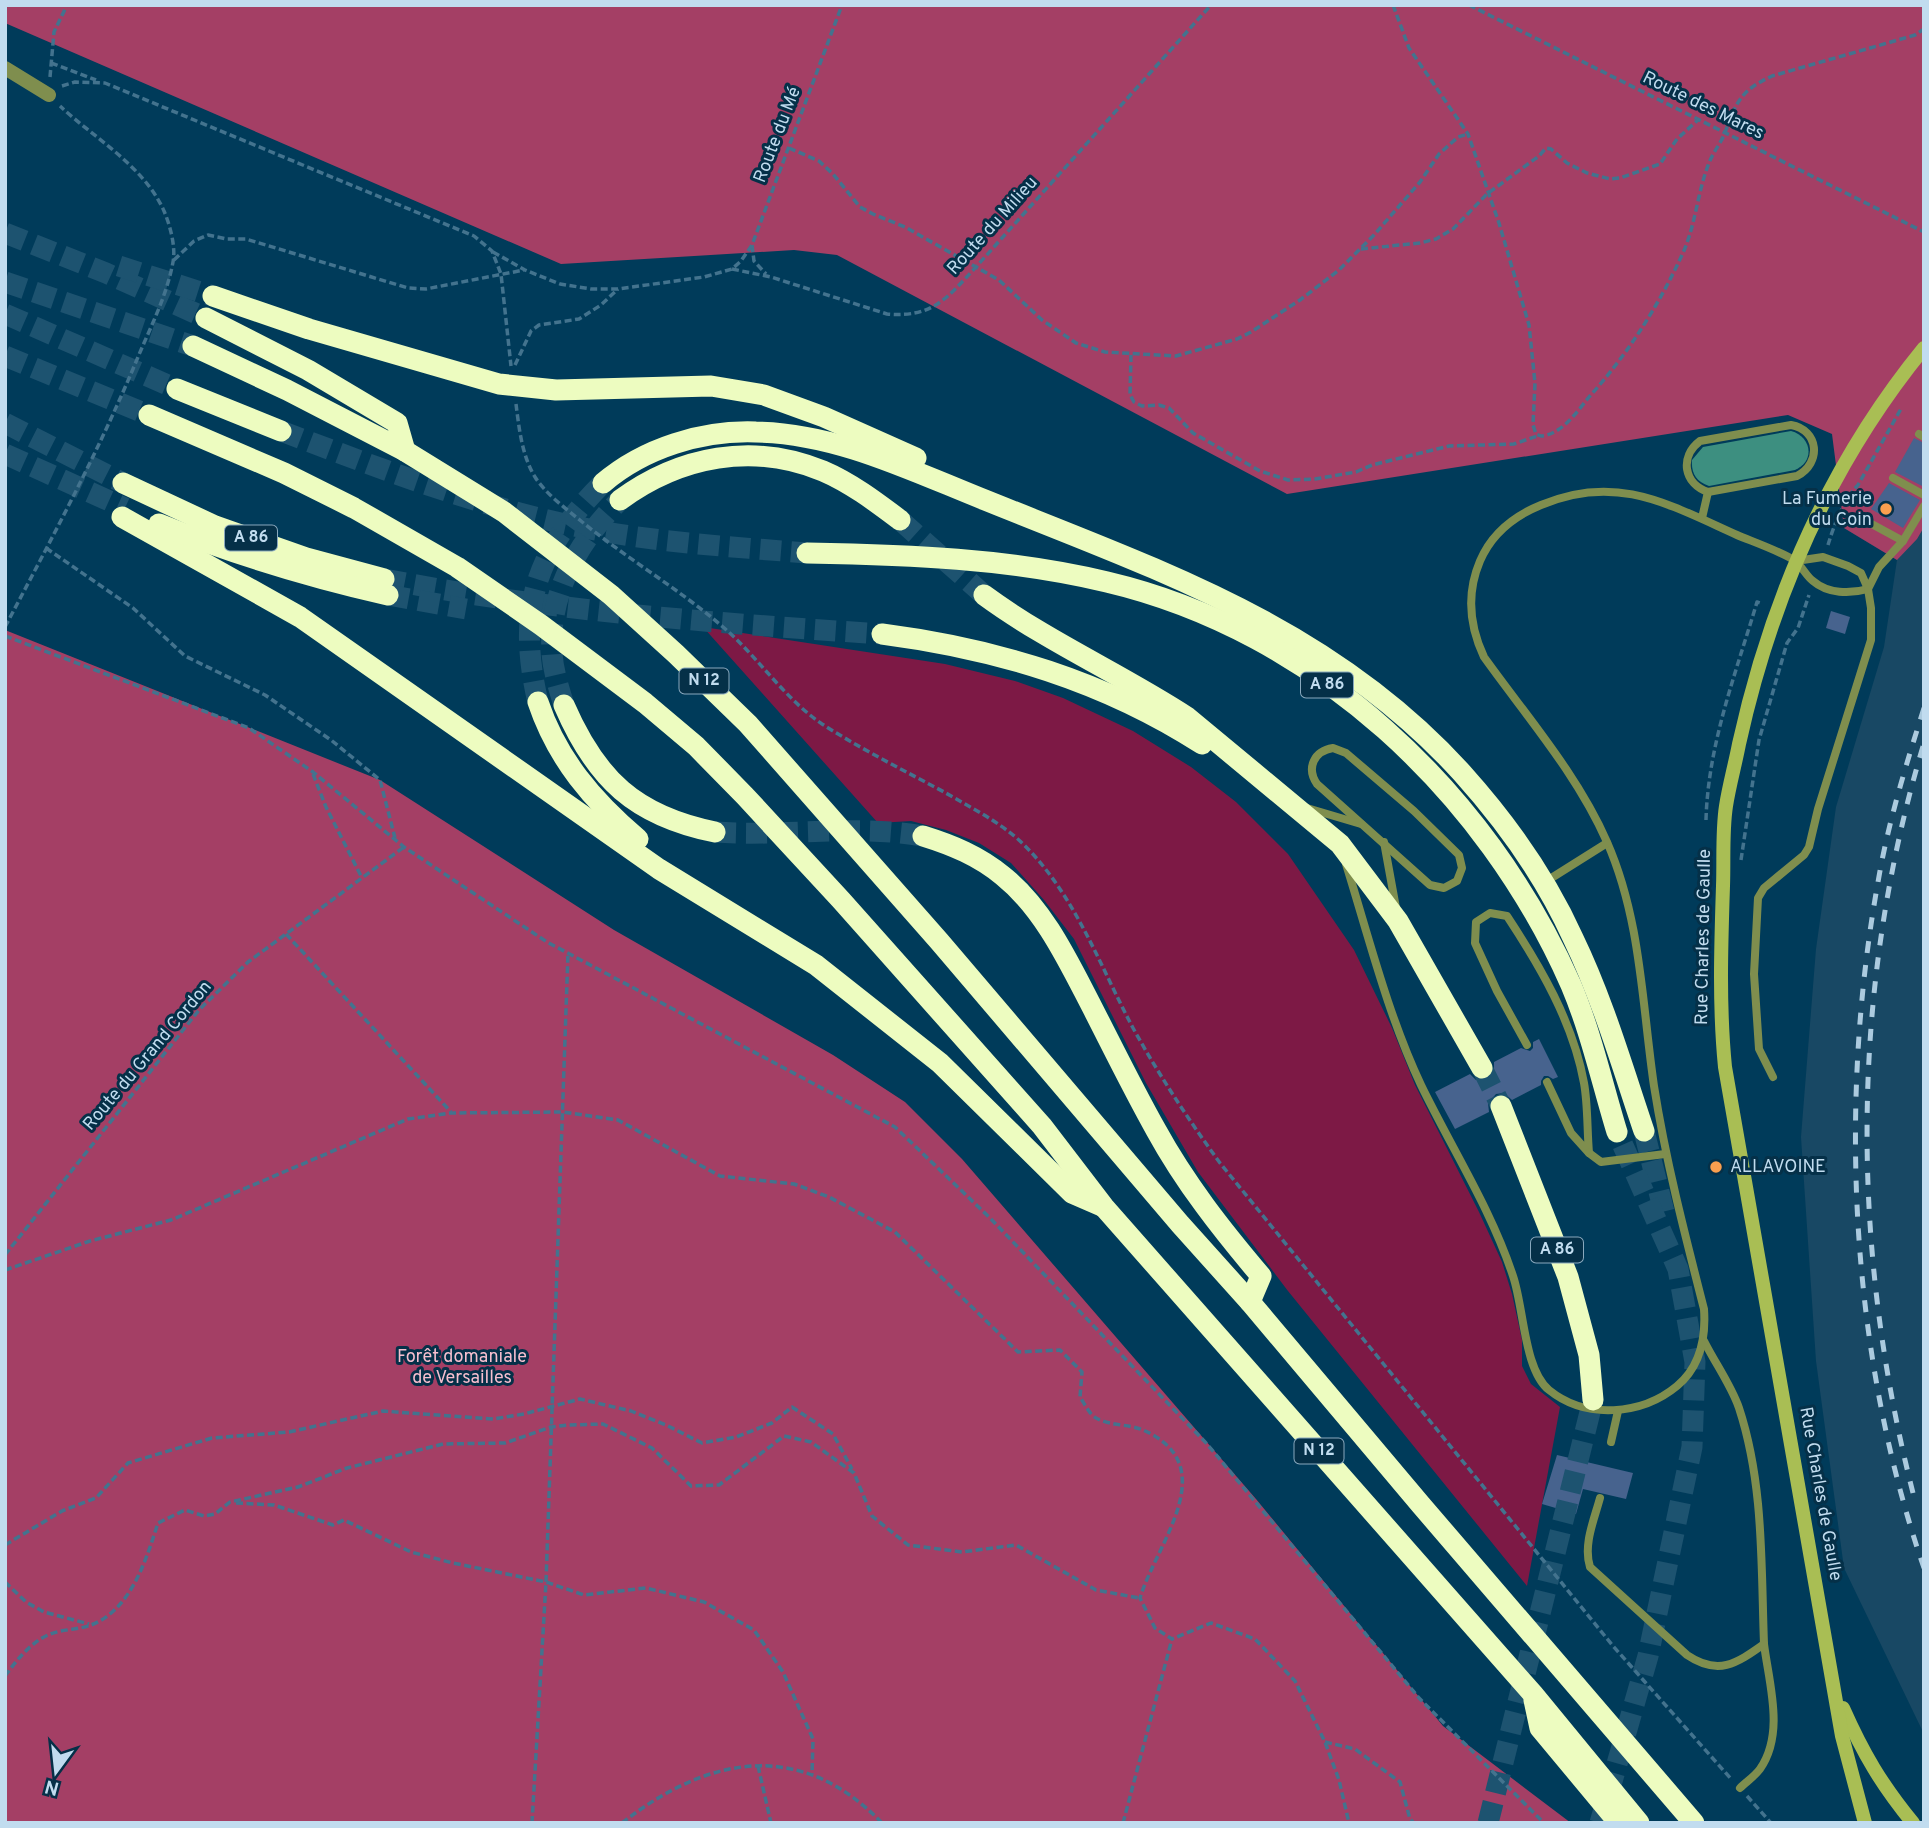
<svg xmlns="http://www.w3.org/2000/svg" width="1929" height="1828" font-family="Overpass,sans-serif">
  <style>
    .built { fill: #184864 }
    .green { fill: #7d1945 }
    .forest { fill: #a43f65 }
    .water { fill: #3d8f80 }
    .building { fill: #47638e }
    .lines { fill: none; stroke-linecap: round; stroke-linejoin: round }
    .highway-tunnel { stroke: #1d5370; stroke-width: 21; stroke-dasharray: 21 10; stroke-linecap: butt }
    .path { stroke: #43738e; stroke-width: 3.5; stroke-dasharray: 7 3.5; stroke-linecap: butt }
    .lane { stroke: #7f8e4e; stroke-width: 8 }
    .street { stroke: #7f8e4e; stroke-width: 14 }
    .secondary { stroke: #a9be54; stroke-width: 14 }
    .highway { stroke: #edfcc0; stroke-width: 21 }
    .rail { stroke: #accbdf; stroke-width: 5; stroke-dasharray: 12 12; stroke-linecap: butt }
    .poi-dot { fill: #fa9f4f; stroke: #053048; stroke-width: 2.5 }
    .labels { text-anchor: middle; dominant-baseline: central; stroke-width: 6; stroke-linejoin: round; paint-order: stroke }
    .shield { fill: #053048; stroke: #89a8bd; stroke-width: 2 }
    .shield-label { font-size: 16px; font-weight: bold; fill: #c1dcef }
    .street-label { font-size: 18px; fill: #c1dcef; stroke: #053048 }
    .poi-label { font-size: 18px; fill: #c1dcef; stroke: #053048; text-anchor: end }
    .park-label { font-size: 18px; fill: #f7bfcf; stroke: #053048 }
  </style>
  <rect width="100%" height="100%" fill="#003b5a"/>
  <polygon class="built" points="1924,393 1924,1734 1844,1568 1816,1361 1801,1137 1816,949 1836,807 1884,647 1897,560 1844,528 1906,417"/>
  <polygon class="green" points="703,627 945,664 1015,681 1063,698 1133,731 1191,767 1236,802 1288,854 1354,950 1392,1028 1415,1085 1479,1212 1502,1262 1512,1294 1522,1340 1522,1366 1531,1384 1560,1407 1527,1586 1288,1291 1198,1172 1146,1083 1074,939 1044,900 1011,863 979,843 946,830 911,821 878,823"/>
  <g class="forest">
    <polygon points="5,5 1924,5 1924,527 1917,539 1897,560 1844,528 1832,434 1788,415 1287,494 837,255 794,250 561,264 5,23"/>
    <polygon points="5,630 380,780 614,930 833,1055 905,1102 962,1159 1256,1499 1443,1726 1571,1823 5,1823"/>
  </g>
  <path class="water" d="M1791,431C1811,436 1816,461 1795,470L1709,486C1696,482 1691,473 1692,460L1703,447Z"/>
  <g class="building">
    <polygon points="1914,438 1924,443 1924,487 1895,472"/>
    <polygon points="1889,483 1920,500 1903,528 1871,509"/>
    <polygon points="1831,611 1850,617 1845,634 1826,628"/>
    <polygon points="1539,1039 1558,1077 1553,1079 1548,1076 1544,1076 1541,1081 1541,1085 1512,1100 1504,1093 1496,1094 1488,1103 1489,1112 1455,1129 1435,1092 1470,1074 1476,1080 1488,1080 1494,1074 1494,1062 1521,1048 1530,1051 1533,1048 1533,1042"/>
    <polygon points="1557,1455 1633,1473 1626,1499 1583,1489 1576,1514 1542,1504"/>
  </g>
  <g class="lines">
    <g class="highway-tunnel">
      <polyline points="5,233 106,273 206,318"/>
      <polyline points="119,266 213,296"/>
      <polyline points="5,282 193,346"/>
      <polyline points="5,314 177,389"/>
      <polyline points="5,356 149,415"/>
      <polyline points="5,423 123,483"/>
      <path d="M281,431C384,470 486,510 595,530C664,543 736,547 807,553"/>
      <polyline points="5,454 125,508"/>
      <polyline points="900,520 984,595"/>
      <path d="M384,579C549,611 715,623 882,634"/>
      <polyline points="388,595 466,609"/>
      <path d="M538,702C516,609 536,550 603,483"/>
      <path d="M564,705C559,689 553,670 552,653C548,592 579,541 620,500"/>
      <path d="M715,832C785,837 854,824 923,836"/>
      <polyline points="1482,1068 1501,1106"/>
      <polyline points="1644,1131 1665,1216"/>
      <polyline points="1488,1823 1593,1400"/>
      <polyline points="1600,1823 1648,1656 1692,1447 1695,1362 1678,1269 1617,1132"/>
    </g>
    <g class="path">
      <path d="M1393,5L1409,48L1468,134L1499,223L1529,325L1535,383L1533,425L1536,434L1541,436C1561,435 1577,412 1589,397C1627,355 1658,307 1682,255C1696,225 1697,193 1709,163C1713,152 1722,142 1726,130C1737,100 1742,90 1772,76L1891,42L1915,35L1924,29"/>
      <polyline points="1469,5 1924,232"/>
      <polyline points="51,63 96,80"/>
      <polyline points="50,77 54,32 67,5"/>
      <polyline points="62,86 75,82 105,83 474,236 492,251 501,274 511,366"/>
      <polyline points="789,148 819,161 833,174 860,207 873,214 905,227 999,280 1042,320 1076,343 1105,352 1176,356 1237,339 1251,332 1300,300 1339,270 1374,235 1420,182 1439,154 1458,137 1468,134"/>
      <polyline points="752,245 754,261 766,274"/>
      <polyline points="1361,249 1420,243 1436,239 1453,229 1487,194 1539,156 1546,148 1551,149 1567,163 1587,173 1610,179 1620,178 1660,164 1677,139 1699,119"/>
      <polyline points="493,252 525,270 560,284 591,289 618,289 704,277 732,269 741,261 752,245 842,5"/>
      <polyline points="174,260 194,241 208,235 227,239 246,239 408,288 426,289 524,270"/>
      <path d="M732,269L771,277L887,314C933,318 947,298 976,267L1211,5"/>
      <polyline points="1131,355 1130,395 1134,402 1142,406 1159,405 1169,408 1193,433 1260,471 1288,480 1315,479 1356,472 1372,465 1449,446 1514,444 1537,436"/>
      <polyline points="515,365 531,331 539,325 579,319 601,305 618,289"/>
      <path d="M516,404C519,428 522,456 535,477C546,494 565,508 581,521C626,558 679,589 723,627C758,657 784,698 822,724C861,749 903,770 944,792C970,807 998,821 1020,841C1074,892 1099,964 1133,1028C1159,1075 1188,1119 1220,1163L1613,1646L1732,1780"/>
      <path d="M1828,545C1834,525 1843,501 1858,485L1902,407"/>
      <polyline points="46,548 133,608 185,656 265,695 331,740 380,780 395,838"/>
      <path d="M5,627C52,538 100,449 138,357C151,326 167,295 173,262C176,247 170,225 164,211C144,166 94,138 60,106"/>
      <polyline points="5,636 249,728 313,772 404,847 547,942 895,1127 990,1218 1207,1444 1419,1698 1544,1823"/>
      <polyline points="313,774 326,807 362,878"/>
      <path d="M1706,820C1708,744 1736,673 1757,602L1763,604"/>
      <polyline points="1741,860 1759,740 1787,643 1798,628 1809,595"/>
      <polyline points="286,934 451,1112"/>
      <polyline points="5,1255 199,1010 248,962 404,847"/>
      <path d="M5,1270L90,1241L171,1220L408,1119L451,1113L562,1112L618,1120L720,1176L794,1184L829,1197L895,1232L1018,1352L1060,1350L1082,1372L1080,1397C1084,1403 1090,1415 1096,1418C1110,1426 1129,1424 1143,1430C1225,1466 1156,1544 1140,1598L1155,1628L1172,1639L1211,1623L1255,1639L1295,1681L1325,1742L1339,1780L1349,1823"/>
      <polyline points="236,1503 274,1505 333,1525 344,1520 411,1552 453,1563 546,1582 584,1595 646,1588 704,1602 754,1630 783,1672 813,1739 812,1774"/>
      <polyline points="5,1545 62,1511 96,1498 128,1463 212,1438 289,1432 383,1411 493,1419 524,1414 580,1399 631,1411 666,1425 702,1443 736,1437 772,1423 792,1407 833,1434 852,1469"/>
      <polyline points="5,1582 26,1602 44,1612 89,1624"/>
      <path d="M5,1676C17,1660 30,1643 48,1635C61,1629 78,1630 91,1625C131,1610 146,1560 158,1523L185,1510L204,1516L215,1514L230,1502L298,1487L347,1468L443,1444L505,1443L551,1427L568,1425L603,1424L652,1448L691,1486L719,1485L784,1436L811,1442L854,1473L872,1516L908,1545L962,1552L1016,1545L1096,1590L1139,1598"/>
      <polyline points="1325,1742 1355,1749 1400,1782 1410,1819 1414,1823"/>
      <polyline points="758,1766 771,1823"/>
      <polyline points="1747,1796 1771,1823"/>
      <polyline points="532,1823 546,1582 568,953"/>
      <path d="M622,1823C708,1756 800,1738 882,1823"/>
      <polyline points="1123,1823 1172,1639"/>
    </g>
    <g class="lane">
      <path d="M1791,425C1819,430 1822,463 1797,476L1708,492C1684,484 1679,457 1700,441Z"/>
      <polyline points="1919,434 1924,437"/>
      <polyline points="1893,478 1924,495"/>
      <polyline points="1702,518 1708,492"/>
      <polyline points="1868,522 1903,541"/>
      <path d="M1333,748L1346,753L1414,811L1459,855L1462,868L1457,881L1444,888L1430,885L1317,784C1306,768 1314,751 1333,748Z"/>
      <polyline points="1307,808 1361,824"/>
      <polyline points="1384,842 1396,908"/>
      <path d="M1346,864C1369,938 1388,1015 1421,1085C1452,1149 1491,1209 1513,1276C1524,1308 1524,1370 1549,1390C1586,1420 1642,1415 1677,1386C1701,1366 1706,1338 1704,1309C1685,1235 1666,1162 1654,1086C1642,1004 1641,919 1607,842C1577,774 1527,717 1484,657C1469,625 1466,594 1480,561C1492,533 1514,516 1541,505C1616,473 1668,504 1737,535C1751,541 1785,553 1795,561C1802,566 1806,576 1813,581C1828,594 1850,594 1868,589L1861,573L1848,566L1823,557L1796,561"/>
      <polyline points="1545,882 1607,843"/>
      <path d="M1527,1045L1497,991L1475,943L1476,922L1490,913L1507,916C1540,966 1573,1022 1584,1083C1588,1105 1587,1130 1589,1153L1571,1133L1547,1082"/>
      <polyline points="1773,1077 1759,1049 1754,974 1758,898 1764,888 1804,855 1809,847 1818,809 1871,640 1871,608 1868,589 1879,567 1903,541 1924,506"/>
      <polyline points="1589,1153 1601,1162 1665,1154"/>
      <polyline points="1611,1442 1618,1411"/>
      <path d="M1600,1498C1594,1520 1583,1545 1590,1567L1687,1655C1718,1676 1736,1664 1764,1644C1761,1565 1764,1484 1739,1408C1731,1385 1715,1363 1704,1341"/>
      <path d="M1740,1788C1746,1782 1755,1776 1760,1769C1785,1733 1769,1684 1764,1644"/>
    </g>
    <polyline class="street" points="5,68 49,95"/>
    <g class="secondary">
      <path d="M1843,1708C1863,1753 1881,1784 1913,1823"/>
      <path d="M1865,1823L1842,1736L1725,1067C1719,1006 1721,947 1723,886C1724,860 1722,832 1726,806C1729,786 1735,765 1739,744C1771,599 1830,463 1924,348"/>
    </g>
    <g class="highway">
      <polyline points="213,296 309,329 499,384 556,390 711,386 764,395 824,417 916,458"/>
      <polyline points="206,318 308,370 397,423 405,451"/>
      <polyline points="193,346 287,390 405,451 504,512 611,595 676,654 748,724 939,941 1180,1224 1250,1302 1421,1505 1694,1823"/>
      <polyline points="177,389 281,431"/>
      <polyline points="149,415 284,473 354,508 457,567 541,625 645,703 696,746 745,796 841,900 1042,1126 1104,1207 1533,1694 1639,1823"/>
      <polyline points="123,483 215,526 306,558 384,579"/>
      <path d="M603,483C644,448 702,430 756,432C836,433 912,471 985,500C1161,571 1331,628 1462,773C1506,822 1546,878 1573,938C1603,1000 1622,1066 1644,1131"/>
      <path d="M620,500C680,456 753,442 823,471C851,483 876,502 900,520"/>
      <polyline points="122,517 300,617 659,869 816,965 940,1063 1072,1193 1102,1206"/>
      <path d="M159,524C233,554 309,577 388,595"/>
      <path d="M807,553C908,555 1007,558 1107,582C1315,631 1486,792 1571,985C1591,1032 1602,1083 1617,1132"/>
      <path d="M984,595C1048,642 1121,674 1187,717L1340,844L1398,921L1482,1068"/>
      <path d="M882,634C997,649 1104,681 1202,744"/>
      <path d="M538,702C557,759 593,801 638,839"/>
      <path d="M564,705C596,779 635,816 715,832"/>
      <path d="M923,836C952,845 979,856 1003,876C1044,909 1068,961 1092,1007C1113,1048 1133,1089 1156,1130C1185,1183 1222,1230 1261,1276L1250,1302"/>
      <polyline points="1501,1106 1568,1277 1589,1355 1593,1400"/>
      <polyline points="1534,1700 1540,1728 1619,1823"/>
    </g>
    <g class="rail">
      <path d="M1924,708C1906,765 1888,823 1878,882C1838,1104 1850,1354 1924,1568"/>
      <path d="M1913,1493C1850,1246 1850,988 1924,743"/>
    </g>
  </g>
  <g class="poi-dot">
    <circle cx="1886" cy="509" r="7"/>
    <circle cx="1716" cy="1167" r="7"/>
  </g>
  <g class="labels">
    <g class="shield">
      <rect x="225" y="525.5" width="52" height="25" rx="5"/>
      <rect x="679.5" y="668.5" width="49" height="25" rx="5"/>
      <rect x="1301" y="672.5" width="52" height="25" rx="5"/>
      <rect x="1531" y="1237.5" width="52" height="25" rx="5"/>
      <rect x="1294.5" y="1438.5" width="49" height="25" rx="5"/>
    </g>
    <g class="shield-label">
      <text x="251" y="538">A 86</text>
      <text x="704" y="681">N 12</text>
      <text x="1327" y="685">A 86</text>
      <text x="1557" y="1250">A 86</text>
      <text x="1319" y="1451">N 12</text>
    </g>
    <g class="street-label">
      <text transform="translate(1703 106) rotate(26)">Route des Mares</text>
      <text transform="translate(778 135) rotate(-69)">Route du Mé</text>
      <text transform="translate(993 226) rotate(-48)">Route du Milieu</text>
      <text transform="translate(1704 937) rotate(-89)">Rue Charles de Gaulle</text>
      <text transform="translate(148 1056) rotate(-50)">Route du Grand Cordon</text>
      <text transform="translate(1820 1494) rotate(80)">Rue Charles de Gaulle</text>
    </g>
    <g class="poi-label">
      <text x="1872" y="499">La Fumerie<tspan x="1872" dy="21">du Coin</tspan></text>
      <text x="1730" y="1167" text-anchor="start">ALLAVOINE</text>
    </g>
    <g class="park-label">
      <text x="462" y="1357">Forêt domaniale<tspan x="462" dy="21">de Versailles</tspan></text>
    </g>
  </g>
  <rect width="1929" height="1828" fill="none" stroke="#c1dcef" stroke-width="14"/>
  <g transform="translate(56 1772) rotate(195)" stroke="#053048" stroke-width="5" paint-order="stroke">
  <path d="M0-5L12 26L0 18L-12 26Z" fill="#c1dcef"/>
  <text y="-10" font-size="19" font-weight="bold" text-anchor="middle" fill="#c1dcef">N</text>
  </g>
</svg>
